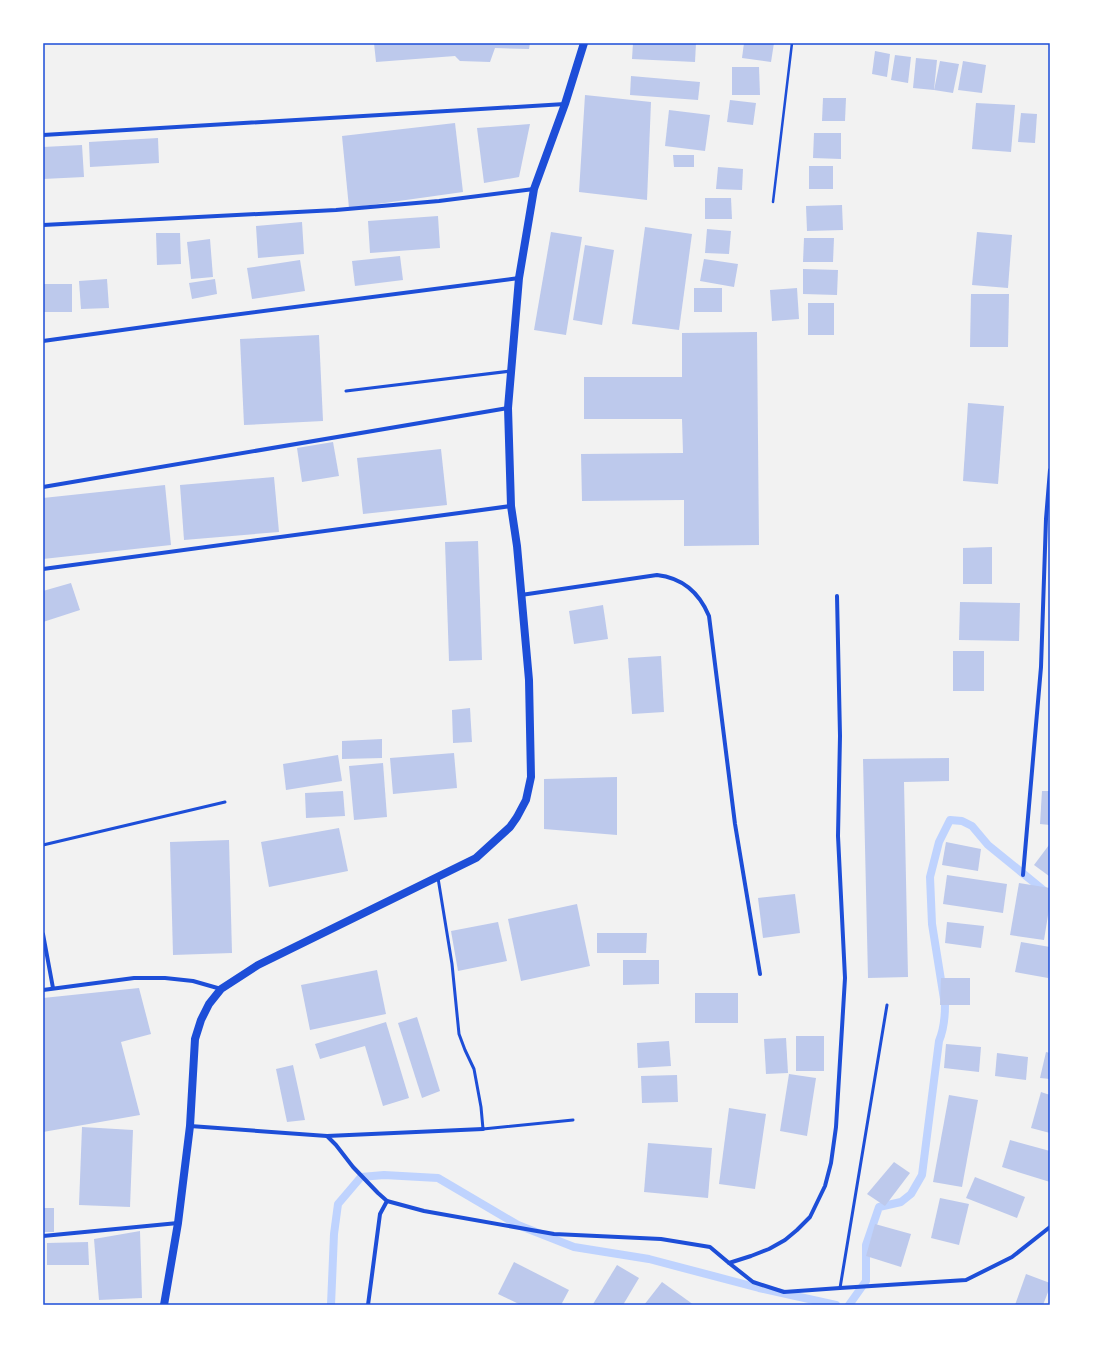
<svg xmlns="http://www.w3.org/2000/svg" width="1093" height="1348" font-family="Lato,sans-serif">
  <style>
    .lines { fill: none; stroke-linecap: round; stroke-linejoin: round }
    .stream { stroke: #bfd3fe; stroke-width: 8 }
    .building { fill: #bdc9ec }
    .path { stroke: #1d4ed8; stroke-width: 2.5 }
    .service { stroke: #1d4ed8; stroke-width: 3 }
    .minor { stroke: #1d4ed8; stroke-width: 4 }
    .secondary { stroke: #1d4ed8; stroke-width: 8 }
    .neatline { fill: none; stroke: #1d4ed8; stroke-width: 1.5 }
  </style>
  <rect width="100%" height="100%" fill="#f2f2f2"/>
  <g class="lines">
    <g class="stream">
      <polyline points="331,1305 334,1234 338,1204 361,1177 384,1175 438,1178 518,1225 574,1247 649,1259 759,1288 836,1305"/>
      <path d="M849,1305L866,1281V1245L879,1207L901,1202L911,1194L922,1175L939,1041C944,1029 945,1019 945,1005L932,924L930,877L939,842L950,820L962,821L972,826L988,845L1047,893L1050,898"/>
    </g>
  </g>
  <g class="building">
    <polygon points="374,43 530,43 529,49 495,48 490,62 460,61 455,56 376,62"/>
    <polygon points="633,43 696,43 695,62 632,59"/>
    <polygon points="744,43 774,43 771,62 742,58"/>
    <polygon points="875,51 890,54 887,77 872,74"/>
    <polygon points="895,55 911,57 908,83 891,80"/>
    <polygon points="916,58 937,60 934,90 913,88"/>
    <polygon points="940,61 959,64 953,93 934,90"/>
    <polygon points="963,61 986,65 982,93 958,90"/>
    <polygon points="732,67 759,67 760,95 732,95"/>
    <polygon points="631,76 700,82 698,100 630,95"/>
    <polygon points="585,95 651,102 647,200 579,192"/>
    <polygon points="823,98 846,98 845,121 822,121"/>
    <polygon points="730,100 756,103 753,125 727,122"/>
    <polygon points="976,103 1015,105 1011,152 972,149"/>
    <polygon points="669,110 710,115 705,151 665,146"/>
    <polygon points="1021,113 1037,114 1035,143 1018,142"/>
    <polygon points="455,123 463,192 349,208 342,136"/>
    <polygon points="530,124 519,177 484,183 477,128"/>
    <polygon points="814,133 841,133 841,159 813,158"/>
    <polygon points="158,138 159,163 90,167 89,142"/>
    <polygon points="82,145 84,177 43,179 43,147"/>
    <polygon points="673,155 694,155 694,167 674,167"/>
    <rect x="809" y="166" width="24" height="23"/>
    <polygon points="718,167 743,169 742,190 716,189"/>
    <polygon points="705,198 731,198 732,219 705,219"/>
    <polygon points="842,205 843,230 807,231 806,206"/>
    <polygon points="438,216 440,248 370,253 368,221"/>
    <polygon points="302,222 304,254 258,258 256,226"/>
    <polygon points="645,227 692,234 679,330 632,324"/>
    <polygon points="707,229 731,231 729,254 705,253"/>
    <polygon points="551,232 582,237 566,335 534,330"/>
    <polygon points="977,232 1012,235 1008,288 972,285"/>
    <polygon points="156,233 180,233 181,264 157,265"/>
    <polygon points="804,238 834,238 833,262 803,262"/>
    <polygon points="210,239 213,277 191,279 187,242"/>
    <polygon points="585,245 614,250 602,325 573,320"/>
    <polygon points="400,256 403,280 355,286 352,261"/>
    <polygon points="704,259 738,264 734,287 700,281"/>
    <polygon points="300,260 305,291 252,299 247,268"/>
    <polygon points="803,269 838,270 837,295 803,294"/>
    <polygon points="107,279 109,308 81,309 79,281"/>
    <polygon points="215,279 217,294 192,299 189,283"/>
    <rect x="43" y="284" width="29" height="28"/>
    <rect x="694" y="288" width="28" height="24"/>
    <polygon points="797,288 799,319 772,321 770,290"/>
    <polygon points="971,294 1009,294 1008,347 970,347"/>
    <rect x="808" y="303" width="26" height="32"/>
    <polygon points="757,332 759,545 684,546 684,500 582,501 581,454 683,453 682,419 584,419 584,377 682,377 682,333"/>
    <polygon points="319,335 323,421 244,425 240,339"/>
    <polygon points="968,403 1004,406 998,484 963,481"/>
    <polygon points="333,442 339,476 302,482 297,448"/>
    <polygon points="441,449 447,505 363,514 357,458"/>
    <polygon points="274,477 279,532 184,540 180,485"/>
    <polygon points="165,485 171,545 43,559 43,498"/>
    <polygon points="478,541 482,660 449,661 445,542"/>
    <polygon points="992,547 992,584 963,584 963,548"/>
    <polygon points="71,583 80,610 43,622 43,591"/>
    <polygon points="960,602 1020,603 1019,641 959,640"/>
    <polygon points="603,605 608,639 574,644 569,611"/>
    <rect x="953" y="651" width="31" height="40"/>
    <polygon points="661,656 664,712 632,714 628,658"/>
    <polygon points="470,708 472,742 453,743 452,710"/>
    <polygon points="382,739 382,758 342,759 342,741"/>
    <polygon points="454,753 457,788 393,794 390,758"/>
    <polygon points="338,755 342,781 286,790 283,764"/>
    <polygon points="949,758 949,781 904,782 908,977 868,978 863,759"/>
    <polygon points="383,763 387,817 354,820 349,766"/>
    <polygon points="617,777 617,835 544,829 544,779"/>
    <polygon points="343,791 345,816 306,818 305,793"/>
    <polygon points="1042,791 1050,791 1050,825 1040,824"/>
    <polygon points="339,828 348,871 269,887 261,842"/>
    <polygon points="229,840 232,953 173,955 170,842"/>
    <polygon points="946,842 981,849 978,871 942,865"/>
    <polygon points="1049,845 1050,846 1049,876 1034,865"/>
    <polygon points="947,875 1007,884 1003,913 943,904"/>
    <polygon points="1019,883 1050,888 1050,903 1044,940 1010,935"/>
    <polygon points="795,894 800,933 763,938 758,898"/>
    <polygon points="577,904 590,966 521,981 508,919"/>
    <polygon points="498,922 507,961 458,971 451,931"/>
    <polygon points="947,922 984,926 981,948 945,943"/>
    <polygon points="597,933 647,933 646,953 597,953"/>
    <polygon points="1021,942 1050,947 1050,966 1048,978 1015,972"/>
    <polygon points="623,960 659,960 659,984 623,985"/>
    <polygon points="377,970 386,1014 310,1030 301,985"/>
    <polygon points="941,978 970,978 970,1005 940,1005"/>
    <polygon points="139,988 151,1034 121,1042 140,1115 43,1132 43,998"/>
    <rect x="695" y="993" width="43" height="30"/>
    <polygon points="417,1017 440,1091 422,1098 398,1023"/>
    <polygon points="386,1022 409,1098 383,1106 365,1046 320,1059 315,1044"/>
    <rect x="796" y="1036" width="28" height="35"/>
    <polygon points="786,1038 788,1073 766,1074 764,1039"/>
    <polygon points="669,1041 671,1066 638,1068 637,1043"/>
    <polygon points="946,1044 981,1047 979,1072 944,1068"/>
    <polygon points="1046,1052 1050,1053 1050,1079 1040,1078"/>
    <polygon points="997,1053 1028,1057 1026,1080 995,1076"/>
    <polygon points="293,1065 305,1120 287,1122 276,1069"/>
    <polygon points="789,1074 816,1078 807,1136 780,1131"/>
    <polygon points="677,1075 678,1102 642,1103 641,1076"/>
    <polygon points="1041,1092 1050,1095 1050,1133 1031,1128"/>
    <polygon points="949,1095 978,1100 962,1187 933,1182"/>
    <polygon points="729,1108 766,1114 755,1189 719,1184"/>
    <polygon points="82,1127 133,1130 130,1207 79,1205"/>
    <polygon points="1010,1140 1050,1151 1050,1182 1002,1167"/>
    <polygon points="648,1143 712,1148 708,1198 644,1192"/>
    <polygon points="894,1162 910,1173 885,1206 867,1194"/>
    <polygon points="975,1177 1025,1197 1017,1218 966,1198"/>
    <polygon points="940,1198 969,1204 959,1245 931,1238"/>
    <rect x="43" y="1208" width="11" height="24"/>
    <polygon points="875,1224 911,1234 901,1267 866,1256"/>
    <polygon points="140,1231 142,1298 99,1300 94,1239"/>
    <polygon points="88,1242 89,1265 47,1265 47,1243"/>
    <polygon points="514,1262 569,1290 561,1305 521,1305 498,1294"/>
    <polygon points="617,1265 639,1278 623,1305 595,1305 593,1304"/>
    <polygon points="1026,1274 1050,1283 1050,1287 1043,1305 1015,1305"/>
    <polygon points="662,1282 694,1305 644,1305"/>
  </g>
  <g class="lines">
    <polyline class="path" points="773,202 792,43"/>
    <g class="service">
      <polyline points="346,391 511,371"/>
      <polyline points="43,845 225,802"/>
      <polyline points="438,878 452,964 459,1034 465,1050 474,1069 481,1107 483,1129 573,1120"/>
      <polyline points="840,1288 887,1005"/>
    </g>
    <g class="minor">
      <polyline points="43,135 565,104"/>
      <polyline points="43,225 336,210 439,201 534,189"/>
      <polyline points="43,341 187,321 519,278"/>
      <polyline points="43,487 508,408"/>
      <polyline points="43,569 511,506"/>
      <path d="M521,595L657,575C683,578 699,592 709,616L735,824L760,974"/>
      <polyline points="1023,875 1041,667 1046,519 1050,470"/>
      <polyline points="43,934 53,988"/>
      <polyline points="43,990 134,978 165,978 193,981 221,989"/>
      <polyline points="190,1126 327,1136 483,1129"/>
      <polyline points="327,1136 336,1145 353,1167 378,1193 387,1201 424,1211 554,1234 661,1239 710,1247 729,1263 753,1282 784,1292 840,1288 966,1280 1012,1257 1050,1227"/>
      <polyline points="43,1236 178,1223"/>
      <polyline points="729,1263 751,1256 769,1249 785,1240 797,1230 810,1217 825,1186 831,1163 836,1127 845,978 838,836 840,736 837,596"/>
      <polyline points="368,1305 380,1214 387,1201"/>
    </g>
    <polyline class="secondary" points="164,1305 178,1223 190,1126 195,1039 201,1020 209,1004 221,989 258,965 476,858 510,827 517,817 526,800 531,777 529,680 517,546 511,506 508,408 519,278 534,189 565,104 584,43"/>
  </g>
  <rect width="1093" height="1348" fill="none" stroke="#ffffff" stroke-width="88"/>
  <rect x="44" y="44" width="1005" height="1260" class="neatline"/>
</svg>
